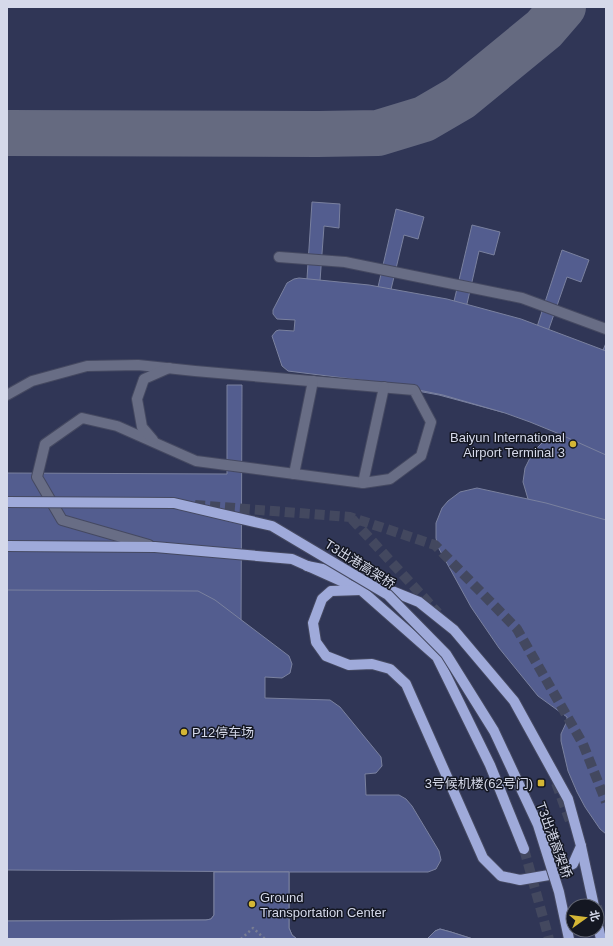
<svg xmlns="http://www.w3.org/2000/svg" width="613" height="946" font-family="Helvetica,'Noto Sans SC',sans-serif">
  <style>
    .built { fill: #303656; fill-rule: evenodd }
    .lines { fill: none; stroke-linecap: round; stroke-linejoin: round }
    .taxiway { stroke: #656a80; stroke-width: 46 }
    .building { fill: #535d8f; stroke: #7a819f }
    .minor-tunnel { stroke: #43485f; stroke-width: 10; stroke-dasharray: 10 5; stroke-linecap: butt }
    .major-tunnel { stroke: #43485f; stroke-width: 10; stroke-dasharray: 10 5; stroke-linecap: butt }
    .minor-casing { stroke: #454961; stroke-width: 12 }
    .major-casing { stroke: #454961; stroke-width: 12 }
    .path { stroke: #787d92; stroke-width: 2.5; stroke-dasharray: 2 3; stroke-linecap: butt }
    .minor { stroke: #686d85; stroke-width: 10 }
    .major { stroke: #9faada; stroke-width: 10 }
    .major-bridge-casing { stroke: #454961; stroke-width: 12; stroke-linecap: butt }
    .major-bridge { stroke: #9faada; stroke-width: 10 }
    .poi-dot { fill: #d4b635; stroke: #141722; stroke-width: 1.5 }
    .labels { text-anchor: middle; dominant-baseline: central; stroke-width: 3; stroke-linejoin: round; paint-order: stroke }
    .poi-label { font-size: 13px; fill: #d5d9ea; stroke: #141722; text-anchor: end }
    .street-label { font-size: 13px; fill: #d5d9ea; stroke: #141722 }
  </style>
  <rect width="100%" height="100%" fill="#292e47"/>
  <path class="built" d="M7,7H606V939H7ZM573,906H597V930H573Z"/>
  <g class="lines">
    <polyline class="taxiway" points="7,133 318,134 378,133 424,119 460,98 544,29 563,7"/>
  </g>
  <g class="building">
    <polygon points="312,202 340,204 339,228 324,226 319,295 375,300 396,209 424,217 418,239 404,235 388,302 451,314 472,225 500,232 494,255 479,251 464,317 534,336 562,250 589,260 581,282 567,277 545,340 599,360 606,343 606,680 603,674 594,679 579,654 587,649 565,614 519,553 515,544 517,534 523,525 532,519 541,518 528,499 523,482 525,468 533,452 548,437 584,434 514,408 509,411 502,412 439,395 379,384 373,379 371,372 294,365 297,293 306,294"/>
    <polygon points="299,278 369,285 447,299 521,319 606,351 606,455 557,433 530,422 505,413 443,395 384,383 288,371 282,366 272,336 276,331 279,330 294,331 295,320 277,319 273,314 273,310 287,283 294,279"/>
    <polygon points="227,385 242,385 241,632 7,631 7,473 227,474"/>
    <polygon points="477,488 546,503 606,520 606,834 600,829 585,807 577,792 568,771 561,741 561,734 567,721 567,717 538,696 499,648 471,607 438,547 436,538 436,523 442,508 448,501 460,492"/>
    <polygon points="7,590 198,591 215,600 289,656 292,664 290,673 282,678 265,677 265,698 330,700 340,707 381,757 382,766 376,773 365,774 366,795 399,795 406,799 412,806 439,851 441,860 436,869 428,872 289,872 7,870"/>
    <polygon points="214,872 289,872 289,928 292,935 297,939 7,939 7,921 206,920 211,919 214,915"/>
    <polygon points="214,872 289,872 289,928 292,935 297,939 7,939 7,921 206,920 211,919 214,915"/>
    <polygon points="440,929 451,932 473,939 427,939 435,931"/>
    <polygon points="440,929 451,932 473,939 427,939 435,931"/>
  </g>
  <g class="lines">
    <g class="minor-tunnel">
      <polyline points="195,505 350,517 435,545 517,629 583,744 606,802"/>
      <polyline points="352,519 438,613"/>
      <polyline points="556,783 571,824"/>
      <polyline points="597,906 603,931"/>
    </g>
    <polyline class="major-tunnel" points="524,849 549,939"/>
    <g class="minor-casing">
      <g id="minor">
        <polyline points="279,257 345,262 522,298 606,329"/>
        <polyline points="7,395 32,381 87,366 138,365 195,371 414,390 431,422 421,456 390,479 363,483 196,461 117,426 82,418 45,444 37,477 62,520 149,545"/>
        <polyline points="153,440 142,427 137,399 144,379 169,368"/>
        <polyline points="294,474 313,381"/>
        <polyline points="363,483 384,387"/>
      </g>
    </g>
    <g class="major-casing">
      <g id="major">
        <polyline points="7,546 155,547 292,559 361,590 437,657 490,765 524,849"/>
        <polyline points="307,566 353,575"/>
        <polyline points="361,590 331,591 322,599 313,623 316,642 326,656 349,665 372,664 390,669 406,684 483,858 501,876 520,880 549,875 573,864 581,846 568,799 514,701 454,630 419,602 377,585"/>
        <polyline points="581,846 594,906"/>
        <polyline points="597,922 601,939"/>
      </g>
    </g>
    <polyline class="path" points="241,939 253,928 265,939"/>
    <use href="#minor" class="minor"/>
    <use href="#major" class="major"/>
    <g class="major-bridge-casing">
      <polyline id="major-bridge" points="7,502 174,503 272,526 388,595 446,654 494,731 538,825 559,892 569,939"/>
    </g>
    <use href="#major-bridge" class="major-bridge"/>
  </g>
  <g class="poi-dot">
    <circle cx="573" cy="444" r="4"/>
    <circle cx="184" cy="732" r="4"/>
    <rect x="537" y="779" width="8" height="8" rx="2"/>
    <circle cx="252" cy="904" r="4"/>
  </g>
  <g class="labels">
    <g class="poi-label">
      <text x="565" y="437">Baiyun International<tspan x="565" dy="15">Airport Terminal 3</tspan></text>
      <text x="192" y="732" text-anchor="start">P12停车场</text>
      <text x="533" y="783">3号候机楼(62号门)</text>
      <text x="260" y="897" text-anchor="start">Ground<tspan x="260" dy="15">Transportation Center</tspan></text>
    </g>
    <g class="street-label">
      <text transform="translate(360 564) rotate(32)">T3出港高架桥</text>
      <text transform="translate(554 840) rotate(70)">T3出港高架桥</text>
    </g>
  </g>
  <rect width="613" height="946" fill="none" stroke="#d5d9ea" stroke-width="16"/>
  <g transform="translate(585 918) rotate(76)"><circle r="19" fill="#141722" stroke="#616572"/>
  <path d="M0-3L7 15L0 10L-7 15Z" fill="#d4b635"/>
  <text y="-6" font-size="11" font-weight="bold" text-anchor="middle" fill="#d5d9ea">北</text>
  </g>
</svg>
